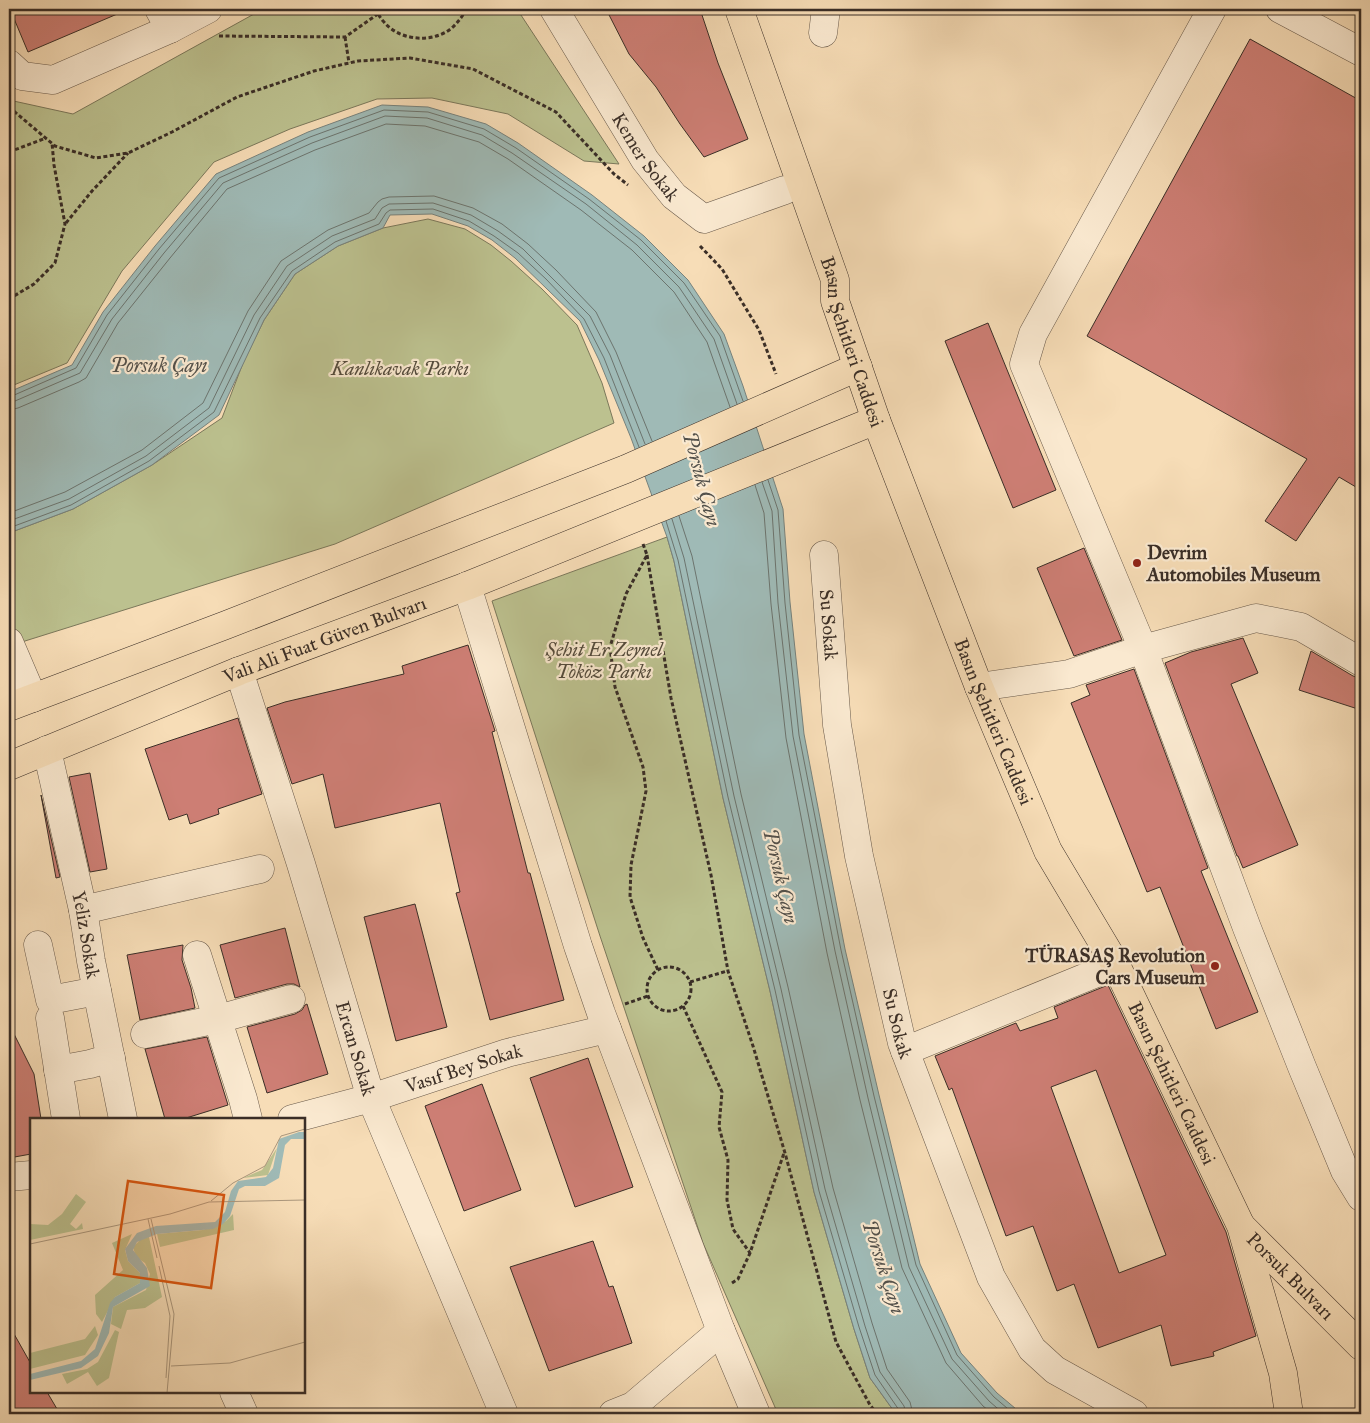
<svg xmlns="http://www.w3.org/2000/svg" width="1370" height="1423" font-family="'IM FELL Great Primer',serif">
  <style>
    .green { fill: #bcc18f; stroke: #7b785b }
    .water { fill: #9fbab6; stroke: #77827d }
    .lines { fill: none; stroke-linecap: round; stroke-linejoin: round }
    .shore { stroke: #6c746e; stroke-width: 1 }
    .building { fill: #cd7e74; stroke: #3a2e27; fill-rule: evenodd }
    .minor-casing { stroke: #695a4b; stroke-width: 29 }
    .major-casing { stroke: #3a2e27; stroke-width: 29 }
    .path { stroke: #3a2e27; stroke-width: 3; stroke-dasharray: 4 2.5; stroke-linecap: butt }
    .minor { stroke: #fae9d0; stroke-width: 28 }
    .major { stroke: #f7ddb7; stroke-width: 28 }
    .poi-dot { fill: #8f2418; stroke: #fae9d0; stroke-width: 2 }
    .labels { text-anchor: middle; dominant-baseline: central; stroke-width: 4.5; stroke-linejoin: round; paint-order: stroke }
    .street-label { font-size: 19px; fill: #3a2e27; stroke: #fae9d0 }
    .park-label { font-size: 19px; font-style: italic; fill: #544b3c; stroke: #fae9d0 }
    .poi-label { font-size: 19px; font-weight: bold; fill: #3a2e27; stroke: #fae9d0; text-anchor: start }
    .water-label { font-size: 20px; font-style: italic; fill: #53514b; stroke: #fae9d0 }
    .inset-road { fill: none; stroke: #ab977d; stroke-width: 1 }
    .view { fill: #d7550f; fill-opacity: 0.15; stroke: #d7550f; stroke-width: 2.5 }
    .inset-edge { fill: none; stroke: #3a2e27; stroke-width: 2.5 }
  </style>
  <rect width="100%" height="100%" fill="#f7ddb7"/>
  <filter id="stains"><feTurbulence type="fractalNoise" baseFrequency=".004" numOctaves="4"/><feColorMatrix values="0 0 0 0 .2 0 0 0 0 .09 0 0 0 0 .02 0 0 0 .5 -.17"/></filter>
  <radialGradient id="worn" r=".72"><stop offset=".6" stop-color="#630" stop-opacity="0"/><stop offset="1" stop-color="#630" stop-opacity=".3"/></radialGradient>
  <g class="green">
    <polygon points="263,9 517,9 619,164 584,161 508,114 432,98 377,99 290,129 214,162 122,271 67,363 9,387 9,100 73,114"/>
    <polygon points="428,219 465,229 491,245 511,261 542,289 577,325 602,383 614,423 335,544 9,646 9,533 73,509 152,465 222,418 243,363 264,320 295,274 338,246 383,228"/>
    <polygon points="667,537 674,561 723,798 770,991 814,1192 854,1329 870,1378 896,1414 778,1414 703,1243 600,936 492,601"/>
  </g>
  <polygon class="water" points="382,105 428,107 486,124 518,143 592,195 644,236 688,280 724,334 743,386 783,509 790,602 804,734 845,949 879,1095 920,1264 961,1353 997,1393 1022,1414 896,1414 870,1378 854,1329 814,1192 770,991 723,798 674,561 667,537 631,438 599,360 580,321 515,258 492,240 468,226 432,214 390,215 383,228 338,246 295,274 264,320 219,415 152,465 73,509 9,533 9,392 72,365 103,312 155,246 216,174 308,132"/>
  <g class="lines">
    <g class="shore">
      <polyline points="9,396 12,396 76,368 107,315 159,249 219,178 310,137 384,110 428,112 484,129 516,148 589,199 641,240 684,283 720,336 743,401"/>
      <polyline points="9,402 15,401 80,373 112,319 164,253 223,183 312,143 385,116 427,118 482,135 512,153 586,204 637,245 679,287 714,339 737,404"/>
      <polyline points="9,410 18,408 79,382 86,378 118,323 170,258 227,189 315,150 386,124 425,126 479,142 508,159 581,210 632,250 674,292 707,342 730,407"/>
      <polyline points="768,480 778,510 785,603 799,735 841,950 874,1096 916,1265 957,1355 994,1397 1014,1414"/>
      <polyline points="762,482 772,511 778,603 793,736 835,951 868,1098 909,1267 952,1359 989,1401 1004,1414"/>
      <polyline points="755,485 764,513 771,604 786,738 827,953 860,1100 902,1268 946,1363 983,1406 993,1414"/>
      <polyline points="9,513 65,492 142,450 203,403 248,311 281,261 328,230 369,213 378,202 382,199 389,197 434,196 473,208 502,224 528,244 556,270 596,312 616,352 652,441"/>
      <polyline points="679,516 692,556 741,794 788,987 833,1188 872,1323 887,1369 910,1402 913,1414"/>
      <polyline points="672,519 684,558 734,796 781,989 825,1189 865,1326 880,1372 904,1406 906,1414"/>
      <polyline points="9,521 69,499 146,456 209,408 254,315 287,266 332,236 375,219 382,208 389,204 433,203 471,215 498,231 523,249 590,316 610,355 645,444"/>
      <polyline points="666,521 678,560 728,797 775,990 819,1191 859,1327 875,1375 899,1410 899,1414"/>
      <polyline points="9,528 71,505 149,461 214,412 260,318 292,271 335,242 379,224 386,213 390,210 433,209 469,221 494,236 518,253 546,279 584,319 604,358 639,447"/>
    </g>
  </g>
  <g class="building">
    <polygon points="10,9 129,9 28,52"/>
    <polygon points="606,9 700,9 718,63 748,139 704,157 680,124 656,87 629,54"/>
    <polygon points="1250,39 1361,101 1361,490 1339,477 1296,541 1265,521 1307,459 1087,336"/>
    <polygon points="988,323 1056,490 1013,508 945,341"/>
    <polygon points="1084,548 1122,640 1074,656 1037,568"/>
    <polygon points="1243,638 1258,673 1231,684 1298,845 1243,868 1238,856 1237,856 1165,663 1191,652"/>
    <polygon points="468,645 495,731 492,732 528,873 530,873 564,1000 490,1020 456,893 460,892 440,803 335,828 323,774 292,784 267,708 285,702 404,674 402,666"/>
    <polygon points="1311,651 1353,676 1361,678 1361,710 1299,690"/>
    <polygon points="1134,669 1208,868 1201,871 1258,1012 1216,1029 1160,887 1147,892 1071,703 1090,695 1086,685"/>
    <polygon points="238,718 262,794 218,809 219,814 190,824 187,814 169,820 145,749"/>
    <polygon points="90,773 107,869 90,872 69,777"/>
    <polygon points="41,795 60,877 56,878"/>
    <polygon points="415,904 447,1027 396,1041 364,917"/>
    <polygon points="285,928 300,987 294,984 287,984 235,998 220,945"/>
    <polygon points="183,945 182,960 191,988 195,1008 140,1020 127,955"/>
    <path d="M1108,985L1226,1232L1256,1336L1213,1352L1214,1356L1171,1366L1161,1325L1098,1348L1074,1284L1057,1291L1033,1226L1006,1236L952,1088L949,1090L935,1056L1016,1023L1020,1031L1058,1018L1054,1007ZM1096,1070L1166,1255L1119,1273L1051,1087Z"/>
    <polygon points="307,1004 328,1074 267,1093 247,1027 295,1014 302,1010 305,1005"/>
    <polygon points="9,1024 34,1074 41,1119 31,1119 31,1154 9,1158"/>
    <polygon points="207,1037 228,1105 183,1119 165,1119 145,1049"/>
    <polygon points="588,1058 633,1187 575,1207 530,1078"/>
    <polygon points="482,1084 521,1190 464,1211 425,1106"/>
    <polygon points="593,1241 609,1287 613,1286 632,1343 549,1371 510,1267"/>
    <polygon points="9,1325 31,1364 31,1392 47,1392 60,1414 9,1414"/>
  </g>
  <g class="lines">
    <g class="minor-casing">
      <g id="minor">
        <polyline points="159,9 170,29"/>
        <path id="s1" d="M554,9L645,160L674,196L704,219L785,190"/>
        <polyline points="1212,9 1033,334 1024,364 1143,649 1247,928 1302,1067 1345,1171 1361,1197"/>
        <polyline points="1280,9 1361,52"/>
        <polyline points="823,33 826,9"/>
        <polyline points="9,64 22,76 53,80 170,29 208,9"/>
        <path id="s2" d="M824,555L837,725L859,856L902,1043L991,1277L1032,1349L1055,1370L1134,1414"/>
        <polyline points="467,586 578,946 601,1013 721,1331 756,1414"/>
        <polyline points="9,642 33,698"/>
        <path id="s3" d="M239,671L301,864L371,1098L504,1414"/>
        <polyline points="979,687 1069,674 1143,649 1256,618 1301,627 1361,662"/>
        <path id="s4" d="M47,750L83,910L91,961L123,1119"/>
        <polyline points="83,910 260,869"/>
        <polyline points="38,945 50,1000 97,991"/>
        <polyline points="197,955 243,1099 248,1119"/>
        <polyline points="50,1018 66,1119"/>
        <polyline points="145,1034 218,1019 291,999"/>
        <polyline points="905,1051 1116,965"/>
        <polyline points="58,1070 90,1064 111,1058"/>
        <path id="s5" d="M292,1119L371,1098L507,1053L607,1029"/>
        <polyline points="9,1177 31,1175"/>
        <polyline points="234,1392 244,1414"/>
        <polyline points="613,1414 633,1406 721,1331"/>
      </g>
    </g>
    <g class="major-casing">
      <g id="major">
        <path id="s6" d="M739,9L835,280V301L876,420L979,687L1048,851L1116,965L1241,1226L1283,1373L1289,1414"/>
        <polyline points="9,707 226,625 626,469 858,367"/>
        <path id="s7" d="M9,766L239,671L467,586L876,420"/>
        <path id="s8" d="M1242,1227L1361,1346"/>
      </g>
    </g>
    <g class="path">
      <path d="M375,9C378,13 380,18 384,22C398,39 426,43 446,32C455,27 461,18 467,9"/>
      <polyline points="219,36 345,37 378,14"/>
      <polyline points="345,37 349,63"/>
      <polyline points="9,107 55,146 96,158 128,153 172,132 237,97 314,71 358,61 410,58 473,69 556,112 614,174 628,185"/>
      <polyline points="9,152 46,138"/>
      <polyline points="66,223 92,191 128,153"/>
      <polyline points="700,246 722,269 759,330 776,374"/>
      <polyline points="9,299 34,284 55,263 65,224 54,165 52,143"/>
      <polyline points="643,544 647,555 626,594 610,647 615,687 643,767 646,791 631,865 630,897 643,938 658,970"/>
      <polyline points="647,555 671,698 711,875 728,971 753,1046 785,1153 836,1342 870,1405 877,1414"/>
      <circle cx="669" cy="989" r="22"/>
      <polyline points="690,982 727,971"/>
      <polyline points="625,1004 648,996"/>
      <polyline points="683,1006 722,1092 719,1127 728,1160 727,1200 733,1229 750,1253"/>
      <polyline points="732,1283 738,1279 750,1253 784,1153"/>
    </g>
    <use href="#minor" class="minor"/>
    <use href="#major" class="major"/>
  </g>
  <g class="poi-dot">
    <circle cx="1137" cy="563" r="5"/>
    <circle cx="1215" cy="966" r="5"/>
  </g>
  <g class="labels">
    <g class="street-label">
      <text stroke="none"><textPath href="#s1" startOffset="174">Kemer Sokak</textPath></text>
      <text stroke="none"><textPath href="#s6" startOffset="352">Basın Şehitleri Caddesi</textPath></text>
      <text stroke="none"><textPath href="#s2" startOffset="70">Su Sokak</textPath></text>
      <text stroke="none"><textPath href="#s7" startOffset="340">Vali Ali Fuat Güven Bulvarı</textPath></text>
      <text stroke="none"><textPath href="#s6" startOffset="758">Basın Şehitleri Caddesi</textPath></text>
      <text stroke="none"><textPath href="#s4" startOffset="189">Yeliz Sokak</textPath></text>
      <text stroke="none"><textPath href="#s2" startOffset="475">Su Sokak</textPath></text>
      <text stroke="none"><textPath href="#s3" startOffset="395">Ercan Sokak</textPath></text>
      <text stroke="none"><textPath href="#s5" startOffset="179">Vasıf Bey Sokak</textPath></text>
      <text stroke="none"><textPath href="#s6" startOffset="1162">Basın Şehitleri Caddesi</textPath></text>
      <text stroke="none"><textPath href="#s8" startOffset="69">Porsuk Bulvarı</textPath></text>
    </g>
    <g class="park-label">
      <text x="400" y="368">Kanlıkavak Parkı</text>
      <text x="604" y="649">Şehit Er Zeynel<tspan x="604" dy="22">Toköz Parkı</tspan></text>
    </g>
    <g class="poi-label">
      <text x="1147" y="552">Devrim<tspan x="1147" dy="22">Automobiles Museum</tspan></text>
      <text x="1205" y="955" text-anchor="end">TÜRASAŞ Revolution<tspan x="1205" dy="22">Cars Museum</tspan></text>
    </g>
    <g class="water-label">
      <text x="159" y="365">Porsuk Çayı</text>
      <text transform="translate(702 479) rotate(75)">Porsuk Çayı</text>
      <text transform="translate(781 876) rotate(77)">Porsuk Çayı</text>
      <text transform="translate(884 1267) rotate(72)">Porsuk Çayı</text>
    </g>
  </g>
  <g transform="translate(30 1118)">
    <rect width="275" height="275" fill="#f7ddb7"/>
    <path d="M247,30L238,57L213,60L232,52ZM46,76L56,84L40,106L46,111L52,105L53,111L0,122V106L18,107L32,96ZM203,96L204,112L130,129L127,116L173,112L196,103ZM102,116L95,132L98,143L110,155V165L85,179L72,204L66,196L65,177L93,152L82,125ZM119,119L132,179L115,190L97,192L91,211L81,206L83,189L116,172L120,156L115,145L106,139L103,129L112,120ZM65,208L68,217L55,237L0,251V235L55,221ZM85,212L89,214L79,260L67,268L58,254L37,266L32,256L57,251L68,244Z" fill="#bcc18f"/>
    <path d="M269,14H275V21H261L255,27L249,60L235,68H215L209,71L200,98L193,106L183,111L127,116L107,124L103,132L117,150L120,168L83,189L79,215L68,238L51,250L0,262V256L51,243L65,231L80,185L85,179L110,165V155L98,143L95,131L107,115L126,108L185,104L195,94L201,73L208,63L236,59L243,50L249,21Z" fill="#9fbab6"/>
    <path class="inset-road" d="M181,83L203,65L235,48L251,18L275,11M118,101L127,140M121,101L144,196L137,275M0,126L140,96L179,84L275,82M129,148L140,198L136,260M141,248L200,245L275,224"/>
    <path class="view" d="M98,63L194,77L181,170L84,156Z"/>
    <rect width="275" height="275" class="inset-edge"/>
  </g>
  <rect width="1370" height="1423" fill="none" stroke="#f7ddb7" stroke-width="30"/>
  <rect x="10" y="10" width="1350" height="1403" fill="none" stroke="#3a2e27" stroke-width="2.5"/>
  <rect x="15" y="15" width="1340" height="1393" fill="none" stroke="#3a2e27"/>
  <rect width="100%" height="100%" filter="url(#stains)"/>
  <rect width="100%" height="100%" fill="url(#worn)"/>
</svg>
